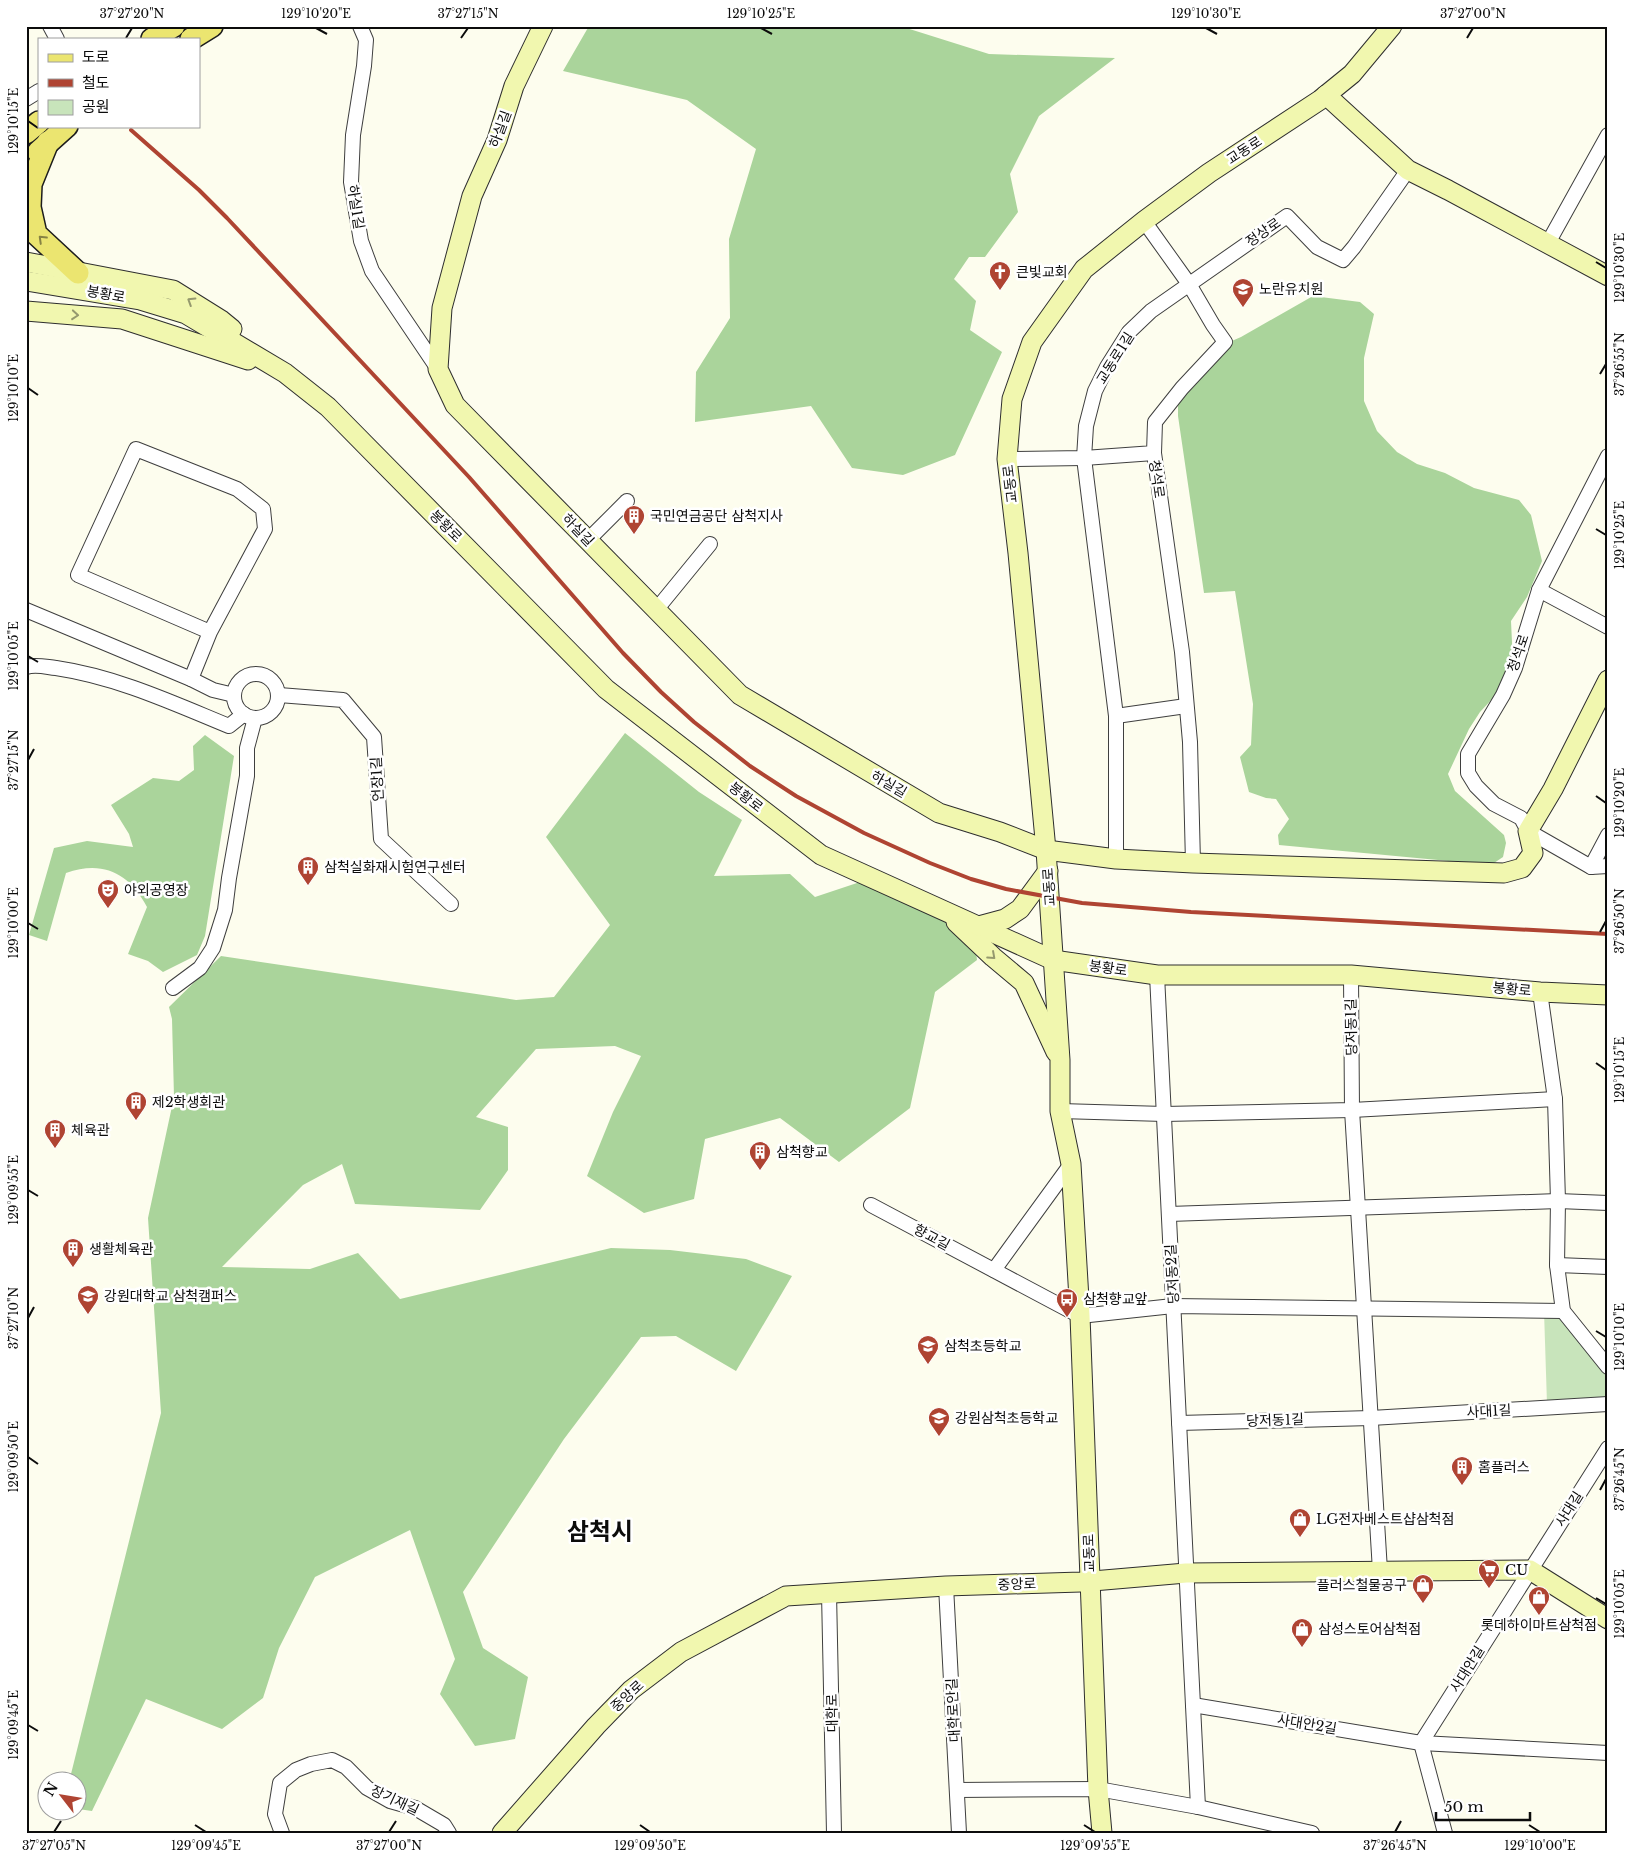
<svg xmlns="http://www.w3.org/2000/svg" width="1634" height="1859" font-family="'Libre Baskerville','Noto Sans KR',serif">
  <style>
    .green { fill: #c8e4bb }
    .forest { fill: #aad49b }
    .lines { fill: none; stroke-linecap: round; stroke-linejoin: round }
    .street-casing { stroke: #3f3f3f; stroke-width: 16 }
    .secondary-casing { stroke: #2e2e2e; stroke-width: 21 }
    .primary-casing { stroke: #1d1d1d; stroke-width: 24 }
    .street { stroke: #fff; stroke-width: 14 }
    .secondary { stroke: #f1f7af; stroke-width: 19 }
    .primary { stroke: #ebe570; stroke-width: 21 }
    .rail { stroke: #af4432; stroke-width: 4 }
    .oneway { stroke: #878343 }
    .oneway2 { stroke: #95996e }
    .ticks { fill: none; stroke: #0c0c0c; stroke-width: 2 }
    .labels { text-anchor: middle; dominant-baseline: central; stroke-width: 5; stroke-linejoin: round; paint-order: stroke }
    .street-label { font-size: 14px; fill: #0c0c0c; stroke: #fff }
    .poi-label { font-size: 14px; fill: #0c0c0c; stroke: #fff; text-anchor: start }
    .town-label { font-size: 24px; font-weight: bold; fill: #0c0c0c; stroke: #fff }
    .neatline { fill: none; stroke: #0c0c0c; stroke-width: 2 }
    .ticks-label { font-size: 12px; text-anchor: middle; fill: #0c0c0c }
  </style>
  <rect width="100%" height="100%" fill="#fdfdee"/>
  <polygon class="green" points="1544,1311 1570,1311 1608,1366 1608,1401 1547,1404"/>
  <g class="forest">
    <polygon points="589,26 900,26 989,54 1115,58 1039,116 1010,174 1018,212 985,257 969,257 954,279 976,301 970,330 1002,352 955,455 903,475 852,468 811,406 695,422 696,372 730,318 729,239 756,149 687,100 563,71"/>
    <polygon points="1313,296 1360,302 1374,314 1364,358 1364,401 1377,431 1397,452 1417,464 1445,473 1474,488 1519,500 1531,515 1542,561 1527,597 1511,621 1513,664 1494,697 1480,712 1469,729 1448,774 1455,791 1504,835 1506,843 1503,857 1491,865 1279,845 1278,835 1289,819 1276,799 1266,798 1249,792 1240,757 1251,745 1253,704 1235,591 1204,593 1178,416 1178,398 1218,347 1241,337"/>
    <polygon points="625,733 699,792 742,820 714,876 790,874 815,897 875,877 974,936 977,960 935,992 910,1108 839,1162 780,1118 705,1139 694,1199 644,1213 587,1176 613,1112 641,1056 615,1046 536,1049 476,1117 508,1127 508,1170 480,1210 355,1204 342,1164 303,1185 222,1267 310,1269 358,1253 400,1299 611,1248 670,1250 746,1259 792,1276 736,1371 676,1336 641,1337 564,1439 463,1592 483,1648 528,1677 515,1739 475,1746 440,1694 455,1659 410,1530 315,1577 279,1648 263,1698 222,1729 146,1699 92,1811 78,1809 78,1782 69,1782 161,1413 148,1218 174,1097 172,1019 169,1007 221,956 516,1000 554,997 610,925 546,837"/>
    <path d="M205,735L234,756L205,936L197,955L163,972L148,961L128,954L147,907C129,873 103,860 66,873L47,941L29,935L54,848L87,841L133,847L129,834L111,805L153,778L179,781L194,770L193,746Z"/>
  </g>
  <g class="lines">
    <g class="street-casing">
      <g id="street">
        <polyline points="50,26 57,39"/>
        <polyline points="360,26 366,40 364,66 353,135 351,182 361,241 372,271 438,369"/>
        <polyline points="26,99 39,91"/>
        <polyline points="1548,243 1608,135"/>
        <polyline points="1154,453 1182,652 1190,742 1193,863"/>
        <polyline points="1608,456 1539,590 1515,668 1503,695 1468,754 1468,773 1476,786 1494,804 1521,818 1528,831 1591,867 1608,866"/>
        <polyline points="1007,459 1084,458 1154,453 1155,422 1182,388 1225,342 1213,325 1189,284 1144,221"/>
        <polyline points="588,540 627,501"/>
        <polyline points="1539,590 1608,627"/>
        <polyline points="26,610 191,679 213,690 234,695"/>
        <polyline points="656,610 710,544"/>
        <path d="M26,667C36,664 46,667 56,668C117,677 173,703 229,726L244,714"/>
        <circle cx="256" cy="696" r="22"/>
        <polyline points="191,679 210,632 265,529 263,509 237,489 136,449 78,575 210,632"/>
        <polyline points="279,695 343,700 374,737 381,839 451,904"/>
        <polyline points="1116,716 1186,706"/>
        <polyline points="1116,859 1116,716 1084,458 1086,426 1095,391 1107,367 1129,332 1151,311 1287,216 1317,247 1343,260 1354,247 1408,170"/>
        <polyline points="1591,867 1608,835"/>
        <polyline points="1157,975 1198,1807"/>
        <polyline points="1351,975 1352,1110 1380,1571"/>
        <polyline points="173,988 200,968 213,948 225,910 229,878 247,776 247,748 255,718"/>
        <polyline points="1540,992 1555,1099 1558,1201 1557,1265 1563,1311 1608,1367"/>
        <polyline points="1060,1111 1164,1114 1352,1110 1555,1099"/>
        <polyline points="871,1205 1080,1316 1173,1306 1563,1311"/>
        <polyline points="1169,1214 1558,1201 1608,1203"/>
        <polyline points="1557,1265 1608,1267"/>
        <polyline points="994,1270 1071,1164"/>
        <polyline points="1179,1423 1371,1418 1608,1404"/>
        <polyline points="946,1586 959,1833"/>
        <polyline points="829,1593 834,1833"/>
        <polyline points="1193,1705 1421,1743 1608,1753"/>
        <polyline points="957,1790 1098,1789 1198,1807 1312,1833"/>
        <polyline points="282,1833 275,1814 280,1783 296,1770 311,1764 332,1760 346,1767 367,1788 390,1801 415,1808 444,1825 449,1833"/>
        <polyline points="1445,1833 1421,1743 1608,1448"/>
      </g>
    </g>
    <g class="secondary-casing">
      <g id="secondary">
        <polyline points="543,26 514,86 497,140 472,196 442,308 438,369 455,405 740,695 939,813 1000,832 1046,850 1116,859 1193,863 1504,873 1522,868 1533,853 1528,831 1553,789 1608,680"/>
        <polyline points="1326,95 1408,170 1448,190 1608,276"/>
        <polyline points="26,262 173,290 221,320 232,329"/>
        <polyline points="26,281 140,300 186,314 285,373 328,407 606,689 821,855 1053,960 1157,975 1351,975 1540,992 1608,995"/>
        <polyline points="26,311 122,319 248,360"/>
        <polyline points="956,922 993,957 1024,983 1056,1052"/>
        <polyline points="979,926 1005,919 1020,909 1048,871"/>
        <polyline points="502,1833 596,1726 631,1690 681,1652 786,1596 946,1586 1081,1582 1186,1573 1530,1570 1608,1619"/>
        <polyline points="1102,1833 1098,1789 1080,1316 1071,1164 1060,1111 1060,1060 1046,850 1018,553 1007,459 1012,399 1032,342 1084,269 1144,221 1209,173 1320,100 1352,74 1392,26"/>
      </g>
    </g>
    <g class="primary-casing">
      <g id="primary">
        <polyline points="152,39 174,26"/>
        <polyline points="191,39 212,26"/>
        <polyline points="26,133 39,122"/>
        <polyline points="48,142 31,184 30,207 36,234 78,273"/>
        <polyline points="38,152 67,126"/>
      </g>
    </g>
    <use href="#street" class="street"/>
    <use href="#secondary" class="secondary"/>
    <use href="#primary" class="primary"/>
    <polyline class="rail" points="131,130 199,190 227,218 469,477 623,653 661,692 694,722 750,766 796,796 864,833 930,863 971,879 1006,889 1082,903 1191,912 1608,934"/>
  </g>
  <defs><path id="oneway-chevron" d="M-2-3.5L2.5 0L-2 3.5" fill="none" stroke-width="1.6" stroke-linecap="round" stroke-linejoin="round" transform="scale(1.25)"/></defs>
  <use class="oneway" href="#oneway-chevron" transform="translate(42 239) rotate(-136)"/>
  <g class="oneway2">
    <use href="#oneway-chevron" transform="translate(191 301) rotate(-148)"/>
    <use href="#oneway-chevron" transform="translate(75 315) rotate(5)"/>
    <use href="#oneway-chevron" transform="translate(992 956) rotate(42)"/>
  </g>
  <path class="ticks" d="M316,28L327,34M761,28L772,34M1206,28L1217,34M126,38L132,28M461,38L468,28M1467,38L1473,28M28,121L38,128M1596,262L1606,268M1600,374L1606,364M28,388L38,395M1596,529L1606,535M28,656L38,662M28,760L34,749M1596,796L1606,803M28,923L38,929M1600,932L1606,921M1596,1063L1606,1070M28,1190L38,1196M28,1318L34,1307M1596,1331L1606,1337M28,1457L38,1464M1600,1490L1606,1479M1596,1598L1606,1604M28,1725L38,1731M195,1825L206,1832M640,1825L650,1832M1084,1825L1095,1832M1529,1825L1540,1832M54,1832L61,1821M389,1832L396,1821M1395,1832L1401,1821"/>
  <defs>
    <g id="church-pin" transform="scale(1.125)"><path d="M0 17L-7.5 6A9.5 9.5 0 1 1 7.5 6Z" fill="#af4432" stroke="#fff"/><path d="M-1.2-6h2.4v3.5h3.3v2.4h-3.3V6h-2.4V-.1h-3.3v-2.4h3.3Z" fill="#fff"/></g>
    <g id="school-pin" transform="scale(1.125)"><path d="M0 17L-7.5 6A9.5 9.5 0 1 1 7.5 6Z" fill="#af4432" stroke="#fff"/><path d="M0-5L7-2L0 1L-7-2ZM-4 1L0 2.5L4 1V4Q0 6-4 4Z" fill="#fff"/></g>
    <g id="building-pin" transform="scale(1.125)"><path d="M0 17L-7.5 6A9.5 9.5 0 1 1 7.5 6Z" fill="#af4432" stroke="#fff"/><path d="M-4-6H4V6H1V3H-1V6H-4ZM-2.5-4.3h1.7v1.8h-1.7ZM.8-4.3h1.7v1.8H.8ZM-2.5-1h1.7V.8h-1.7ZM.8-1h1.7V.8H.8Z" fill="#fff"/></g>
    <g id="theatre-pin" transform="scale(1.125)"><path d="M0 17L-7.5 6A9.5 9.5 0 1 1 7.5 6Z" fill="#af4432" stroke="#fff"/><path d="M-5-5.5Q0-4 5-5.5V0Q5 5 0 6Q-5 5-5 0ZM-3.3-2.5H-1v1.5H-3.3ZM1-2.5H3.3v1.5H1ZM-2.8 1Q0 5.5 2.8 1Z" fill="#fff"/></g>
    <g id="university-pin" transform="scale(1.125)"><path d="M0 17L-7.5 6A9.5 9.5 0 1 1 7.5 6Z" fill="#af4432" stroke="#fff"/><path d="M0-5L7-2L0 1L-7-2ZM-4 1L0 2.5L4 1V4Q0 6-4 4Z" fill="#fff"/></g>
    <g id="bus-pin" transform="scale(1.125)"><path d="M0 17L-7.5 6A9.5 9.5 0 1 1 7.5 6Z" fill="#af4432" stroke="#fff"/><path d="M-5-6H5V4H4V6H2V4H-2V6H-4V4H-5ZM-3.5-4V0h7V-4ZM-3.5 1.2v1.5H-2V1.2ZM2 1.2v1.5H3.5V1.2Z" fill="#fff"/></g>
    <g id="shop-pin" transform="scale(1.125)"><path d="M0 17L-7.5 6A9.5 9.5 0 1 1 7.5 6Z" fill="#af4432" stroke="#fff"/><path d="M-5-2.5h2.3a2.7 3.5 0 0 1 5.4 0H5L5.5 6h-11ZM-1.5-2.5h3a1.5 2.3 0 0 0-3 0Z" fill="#fff"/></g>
    <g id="supermarket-pin" transform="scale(1.125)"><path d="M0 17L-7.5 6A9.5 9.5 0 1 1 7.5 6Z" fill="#af4432" stroke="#fff"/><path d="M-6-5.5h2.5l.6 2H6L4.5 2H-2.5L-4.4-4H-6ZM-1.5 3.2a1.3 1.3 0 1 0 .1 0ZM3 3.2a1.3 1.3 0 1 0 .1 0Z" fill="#fff"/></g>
  </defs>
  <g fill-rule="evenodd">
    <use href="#church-pin" x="1000" y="272"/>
    <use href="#school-pin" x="1243" y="289"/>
    <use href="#building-pin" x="634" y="516"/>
    <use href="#building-pin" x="308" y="867"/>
    <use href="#theatre-pin" x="108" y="890"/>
    <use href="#building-pin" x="136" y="1102"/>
    <use href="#building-pin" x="55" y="1130"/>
    <use href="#building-pin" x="760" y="1152"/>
    <use href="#building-pin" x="73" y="1249"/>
    <use href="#university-pin" x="88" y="1296"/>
    <use href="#bus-pin" x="1067" y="1299"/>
    <use href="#school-pin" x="928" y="1346"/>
    <use href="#school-pin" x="939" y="1418"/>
    <use href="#building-pin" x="1462" y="1467"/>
    <use href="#shop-pin" x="1300" y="1519"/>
    <use href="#supermarket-pin" x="1489" y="1570"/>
    <use href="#shop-pin" x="1423" y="1585"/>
    <use href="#shop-pin" x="1539" y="1597"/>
    <use href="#shop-pin" x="1302" y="1629"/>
  </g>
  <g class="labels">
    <g class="street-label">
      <text transform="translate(500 129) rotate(-70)">하실길</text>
      <text transform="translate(1244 150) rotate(-33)">교동로</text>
      <text transform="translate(356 207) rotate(81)">하실1길</text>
      <text transform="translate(1263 232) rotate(-35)">정상로</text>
      <text transform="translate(106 294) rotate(10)">봉황로</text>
      <text transform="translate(1115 358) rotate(-58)">교동로1길</text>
      <text transform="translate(1157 479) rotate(82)">청석로</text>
      <text transform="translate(1010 484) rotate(-97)">교동로</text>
      <text transform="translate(446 526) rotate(45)">봉황로</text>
      <text transform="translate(578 530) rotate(46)">하실길</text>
      <text transform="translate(1518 653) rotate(-71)">청석로</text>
      <text transform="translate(377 779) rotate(-93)">언장1길</text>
      <text transform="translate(889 784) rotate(30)">하실길</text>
      <text transform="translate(746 797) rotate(38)">봉황로</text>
      <text transform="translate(1049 887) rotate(-94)">교동로</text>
      <text transform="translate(1108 968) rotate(8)">봉황로</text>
      <text transform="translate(1512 989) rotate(5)">봉황로</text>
      <text transform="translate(1351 1027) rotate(-91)">당저동1길</text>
      <text transform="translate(932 1237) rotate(28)">향교길</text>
      <text transform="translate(1172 1274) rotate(-93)">당저동2길</text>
      <text transform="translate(1489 1411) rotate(-3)">사대1길</text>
      <text transform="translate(1275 1420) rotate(-2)">당저동1길</text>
      <text transform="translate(1569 1509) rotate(-58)">사대길</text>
      <text transform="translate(1089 1553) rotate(-92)">교동로</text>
      <text transform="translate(1017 1584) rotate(-2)">중앙로</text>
      <text transform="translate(1467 1669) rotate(-58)">사대안길</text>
      <text transform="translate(627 1696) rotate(-43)">중앙로</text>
      <text transform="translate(953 1710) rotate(-93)">대학로안길</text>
      <text transform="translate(832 1713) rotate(-91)">대학로</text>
      <text transform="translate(1307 1724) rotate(9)">사대안2길</text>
      <text transform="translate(395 1800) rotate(25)">장기재길</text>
    </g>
    <g class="poi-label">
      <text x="1016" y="272">큰빛교회</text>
      <text x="1259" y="289">노란유치원</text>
      <text x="650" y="516">국민연금공단 삼척지사</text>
      <text x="324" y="867">삼척실화재시험연구센터</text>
      <text x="124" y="890">야외공영장</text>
      <text x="152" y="1102">제2학생회관</text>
      <text x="71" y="1130">체육관</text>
      <text x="776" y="1152">삼척향교</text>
      <text x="89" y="1249">생활체육관</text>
      <text x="104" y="1296">강원대학교 삼척캠퍼스</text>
      <text x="1083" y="1299">삼척향교앞</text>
      <text x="944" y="1346">삼척초등학교</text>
      <text x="955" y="1418">강원삼척초등학교</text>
      <text x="1478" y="1467">홈플러스</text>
      <text x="1316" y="1519">LG전자베스트샵삼척점</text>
      <text x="1505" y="1570">CU</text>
      <text x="1407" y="1585" text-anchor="end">플러스철물공구</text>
      <text x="1539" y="1625" text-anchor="middle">롯데하이마트삼척점</text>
      <text x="1318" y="1629">삼성스토어삼척점</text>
    </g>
    <g class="town-label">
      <text x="600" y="1531">삼척시</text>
    </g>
  </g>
  <rect width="1634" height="1859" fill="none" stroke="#ffffff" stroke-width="55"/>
  <rect x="38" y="38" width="162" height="90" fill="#ffffff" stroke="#9e9e9e"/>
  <rect x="48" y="54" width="25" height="8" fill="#ebe570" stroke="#9e9e9e"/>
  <text x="82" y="62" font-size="15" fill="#0c0c0c">도로</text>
  <rect x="48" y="79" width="25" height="8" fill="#af4432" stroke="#9e9e9e"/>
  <text x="82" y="88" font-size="15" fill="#0c0c0c">철도</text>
  <rect x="48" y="100" width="25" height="15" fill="#c8e4bb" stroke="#9e9e9e"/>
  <text x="82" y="112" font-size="15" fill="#0c0c0c">공원</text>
  <g transform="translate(62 1796) rotate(301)"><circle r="24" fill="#ffffff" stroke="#9e9e9e"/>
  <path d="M0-4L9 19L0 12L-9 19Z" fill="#af4432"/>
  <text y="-8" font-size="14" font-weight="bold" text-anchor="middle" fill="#0c0c0c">N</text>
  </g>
  <path d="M1436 1812v8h94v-8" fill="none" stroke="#0c0c0c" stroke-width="2.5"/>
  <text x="1444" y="1812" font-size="15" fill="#0c0c0c" stroke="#ffffff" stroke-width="4" paint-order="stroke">50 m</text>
  <rect x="28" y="28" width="1578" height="1804" class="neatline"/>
  <g class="ticks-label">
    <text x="132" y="18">37°27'20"N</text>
    <text x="316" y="18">129°10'20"E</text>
    <text x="468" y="18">37°27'15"N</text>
    <text x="761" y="18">129°10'25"E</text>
    <text x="1206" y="18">129°10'30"E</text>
    <text x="1473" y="18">37°27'00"N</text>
    <text transform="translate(14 121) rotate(-90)" y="4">129°10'15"E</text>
    <text transform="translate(1620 268) rotate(-90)" y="4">129°10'30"E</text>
    <text transform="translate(1620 364) rotate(-90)" y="4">37°26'55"N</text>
    <text transform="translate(14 388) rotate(-90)" y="4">129°10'10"E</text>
    <text transform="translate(1620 535) rotate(-90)" y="4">129°10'25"E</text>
    <text transform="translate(14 656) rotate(-90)" y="4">129°10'05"E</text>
    <text transform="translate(14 760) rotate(-90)" y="4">37°27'15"N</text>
    <text transform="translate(1620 803) rotate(-90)" y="4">129°10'20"E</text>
    <text transform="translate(1620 921) rotate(-90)" y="4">37°26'50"N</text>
    <text transform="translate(14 923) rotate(-90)" y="4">129°10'00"E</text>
    <text transform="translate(1620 1070) rotate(-90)" y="4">129°10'15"E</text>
    <text transform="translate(14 1190) rotate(-90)" y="4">129°09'55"E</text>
    <text transform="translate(14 1318) rotate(-90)" y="4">37°27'10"N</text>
    <text transform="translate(1620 1337) rotate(-90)" y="4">129°10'10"E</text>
    <text transform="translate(14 1457) rotate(-90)" y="4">129°09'50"E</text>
    <text transform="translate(1620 1479) rotate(-90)" y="4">37°26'45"N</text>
    <text transform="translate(1620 1604) rotate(-90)" y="4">129°10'05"E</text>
    <text transform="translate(14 1725) rotate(-90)" y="4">129°09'45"E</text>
    <text x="54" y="1850">37°27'05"N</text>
    <text x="206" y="1850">129°09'45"E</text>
    <text x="389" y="1850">37°27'00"N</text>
    <text x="650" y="1850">129°09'50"E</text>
    <text x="1095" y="1850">129°09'55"E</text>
    <text x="1395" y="1850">37°26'45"N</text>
    <text x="1540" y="1850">129°10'00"E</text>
  </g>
</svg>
